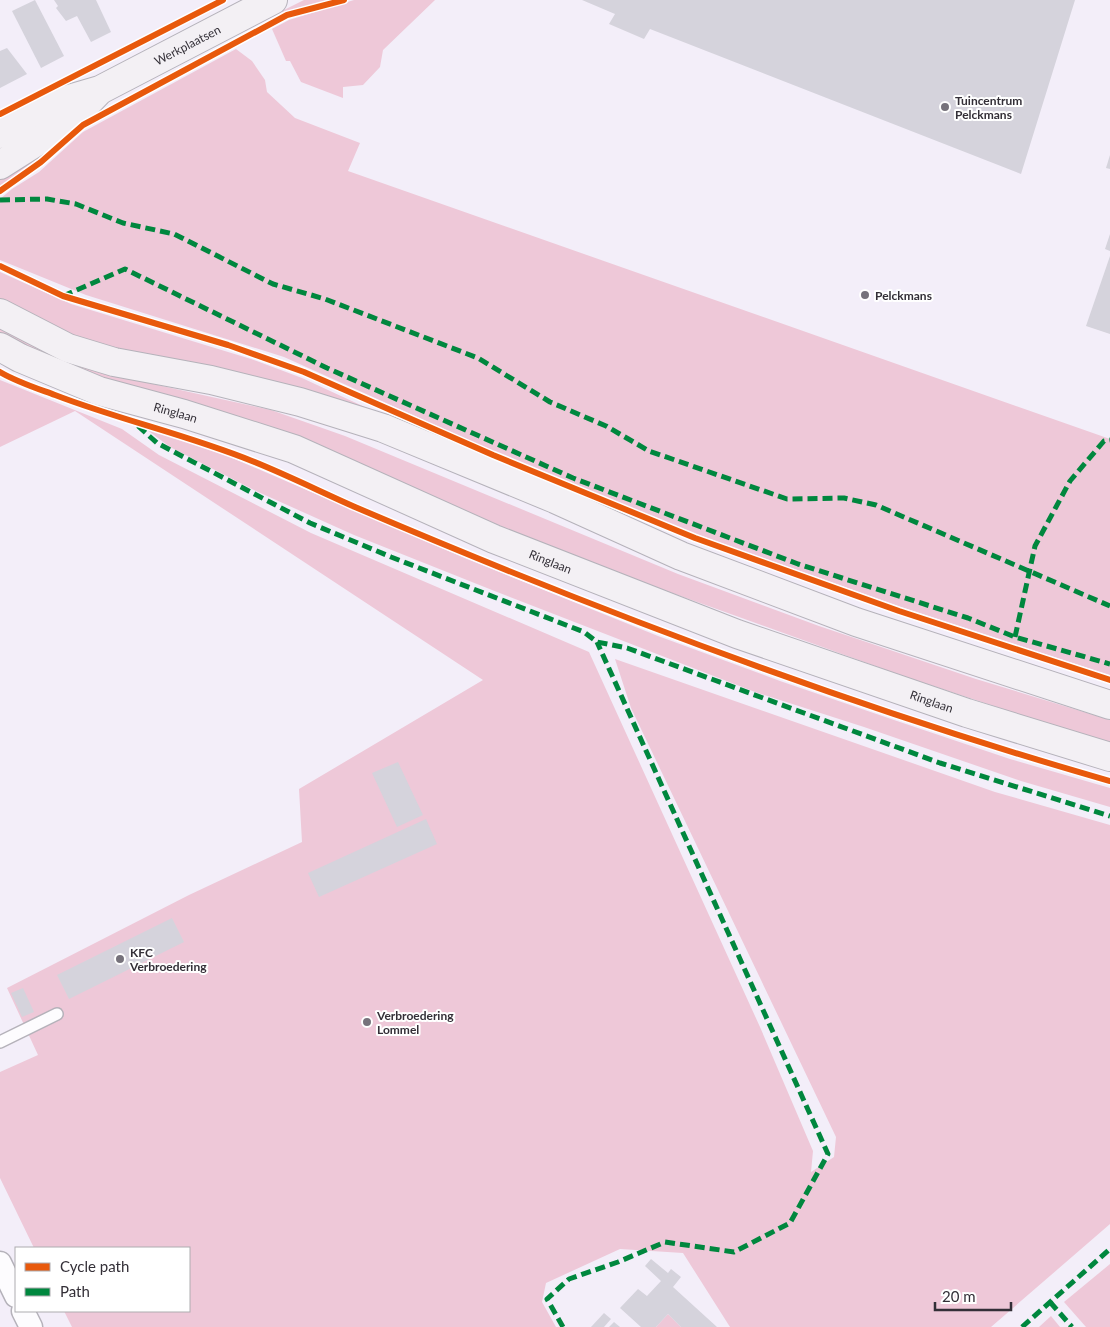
<svg xmlns="http://www.w3.org/2000/svg" width="1110" height="1327" font-family="Lato,sans-serif">
  <style>
    .green { fill: #eec8d8 }
    .building { fill: #d5d3dc }
    .lines { fill: none; stroke-linecap: round; stroke-linejoin: round }
    .lane-casing { stroke: #b5b2ba; stroke-width: 14 }
    .street-casing { stroke: #b5b2ba; stroke-width: 25 }
    .secondary-casing { stroke: #b5b2ba; stroke-width: 30 }
    .lane { stroke: #fdfcfe; stroke-width: 11 }
    .street { stroke: #fdfcfe; stroke-width: 22 }
    .secondary { stroke: #f3f0f4; stroke-width: 28 }
    .quiet { stroke: #00873e; stroke-width: 5; stroke-dasharray: 10 5; stroke-linecap: butt }
    .cycleway-casing { stroke: #fff; stroke-width: 9 }
    .cycleway { stroke: #e8590c; stroke-width: 6 }
    .poi-dot { fill: #76727b; stroke: #fff; stroke-width: 2 }
    .labels { text-anchor: middle; dominant-baseline: central; stroke-width: 4; stroke-linejoin: round; paint-order: stroke }
    .street-label { font-size: 12px; fill: #332f37; stroke: #fff }
    .poi-label { font-size: 12px; font-weight: bold; fill: #332f37; stroke: #fff; text-anchor: start }
  </style>
  <rect width="100%" height="100%" fill="#f3eef9"/>
  <g class="green">
    <polygon points="304,0 330,0 283,13 282,11"/>
    <polygon points="354,0 435,0 383,50 380,67 363,85 343,87 343,98 301,82 290,61 286,61 272,29 289,20"/>
    <polygon points="236,49 252,61 265,80 267,92 295,118 360,143 348,171 1110,439 1110,675 898,606 693,533 517,462 284,357 86,295 0,260 0,199 12,189 39,172 83,132"/>
    <polygon points="72,129 43,156 0,186 0,176"/>
    <polygon points="0,272 71,304 251,359 302,378 447,445 95,348 0,306"/>
    <polygon points="0,324 95,367 144,382 271,410 345,436 678,574 819,626 976,679 1110,720 1110,742 1078,734 903,676 661,589 653,588 533,541 304,438 270,426 115,385 0,338"/>
    <polygon points="0,380 122,429 159,455 311,533 589,652 760,1027 813,1151 811,1172 834,1157 836,1137 631,708 615,659 995,792 1110,825 1110,1224 991,1327 730,1327 683,1253 620,1249 546,1283 542,1302 556,1327 72,1327 64,1311 189,1311 189,1248 34,1248 0,1178 0,1072 38,1055 7,988 189,895 302,842 299,789 483,680 75,411 0,447"/>
    <polygon points="142,426 193,441 467,559 658,636 780,681 894,720 1010,759 1110,788 1110,807 1021,781 864,727 755,692 492,590 354,535 256,491 170,447"/>
    <polygon points="1110,1264 1110,1327 1086,1327 1064,1302"/>
    <polygon points="668,1314 681,1327 656,1327"/>
    <polygon points="1051,1316 1060,1327 1039,1327"/>
  </g>
  <g class="building">
    <polygon points="35,0 64,56 41,68 12,11"/>
    <polygon points="54,0 96,0 111,32 91,42 77,16 66,21 56,8 58,6"/>
    <polygon points="582,0 1075,0 1021,174 650,29 644,39 609,24 615,14"/>
    <polygon points="7,48 27,74 0,88 0,51"/>
    <polygon points="1110,155 1110,169 1106,168"/>
    <polygon points="1110,234 1110,251 1105,249"/>
    <polygon points="1110,256 1110,334 1086,326"/>
    <polygon points="398,762 423,815 397,827 372,773"/>
    <polygon points="426,819 437,844 319,897 308,873"/>
    <polygon points="172,918 184,942 69,999 57,975"/>
    <polygon points="23,988 34,1012 22,1017 11,993"/>
    <polygon points="651,1259 668,1273 671,1269 681,1277 673,1287 717,1327 681,1327 668,1314 656,1327 641,1327 620,1308 638,1289 647,1296 661,1281 645,1266"/>
    <polygon points="604,1313 611,1319 604,1327 591,1327"/>
    <polygon points="614,1322 620,1327 609,1327"/>
  </g>
  <g class="lines">
    <g class="lane-casing">
      <polyline id="lane" points="0,1042 57,1014"/>
    </g>
    <g class="street-casing">
      <g id="street">
        <polyline points="0,1263 16,1296"/>
        <polyline points="23,1311 31,1327"/>
      </g>
    </g>
    <g class="secondary-casing">
      <g id="secondary">
        <path id="s1" d="M0,134L59,102L100,90L273,0"/>
        <polyline points="0,165 71,120 97,93"/>
        <polyline points="0,313 68,348 114,362 211,380 300,402 383,428 555,499 681,556 856,622 1110,705"/>
        <path id="s2" d="M0,347L20,358L99,391L184,414L294,449L494,539L737,634L967,713L1110,757"/>
      </g>
    </g>
    <use href="#lane" class="lane"/>
    <use href="#street" class="street"/>
    <use href="#secondary" class="secondary"/>
    <g class="quiet">
      <polyline points="0,200 47,199 76,204 123,223 174,234 273,284 325,299 478,358 550,402 606,426 649,451 787,499 844,498 876,505 1110,606"/>
      <polyline points="63,296 125,269 327,368 573,478 798,564 968,618 1015,637 1110,664"/>
      <polyline points="138,426 157,443 310,523 391,557 584,632 597,642 627,648 940,763 1110,816"/>
      <polyline points="1015,637 1035,546 1070,481 1104,441 1110,440"/>
      <polyline points="1050,1302 1072,1327"/>
      <polyline points="563,1327 547,1299 569,1279 618,1262 665,1242 734,1252 790,1223 828,1154 597,642"/>
      <polyline points="1022,1327 1110,1249"/>
    </g>
    <g class="cycleway-casing">
      <g id="cycleway">
        <polyline points="0,114 223,0"/>
        <polyline points="0,191 41,162 83,125 287,15 344,0"/>
        <polyline points="0,266 63,296 228,345 304,372 493,455 695,538 899,611 1110,680"/>
        <path d="M0,372C17,382 36,388 55,395C120,420 188,435 252,461C287,475 321,492 355,507C601,612 853,708 1110,781"/>
      </g>
    </g>
    <use href="#cycleway" class="cycleway"/>
  </g>
  <g class="poi-dot">
    <circle cx="945" cy="107" r="5"/>
    <circle cx="865" cy="295" r="5"/>
    <circle cx="120" cy="959" r="5"/>
    <circle cx="367" cy="1022" r="5"/>
  </g>
  <g class="labels">
    <g class="street-label">
      <text stroke="none"><textPath href="#s1" startOffset="208">Werkplaatsen</textPath></text>
      <text stroke="none"><textPath href="#s2" startOffset="188">Ringlaan</textPath></text>
      <text stroke="none"><textPath href="#s2" startOffset="592">Ringlaan</textPath></text>
      <text stroke="none"><textPath href="#s2" startOffset="998">Ringlaan</textPath></text>
    </g>
    <g class="poi-label">
      <text x="955" y="100">Tuincentrum<tspan x="955" dy="14">Pelckmans</tspan></text>
      <text x="875" y="295">Pelckmans</text>
      <text x="130" y="952">KFC<tspan x="130" dy="14">Verbroedering</tspan></text>
      <text x="377" y="1015">Verbroedering<tspan x="377" dy="14">Lommel</tspan></text>
    </g>
  </g>
  <rect x="15" y="1247" width="175" height="65" fill="#ffffff" stroke="#adacaf"/>
  <rect x="25" y="1263" width="25" height="8" fill="#e8590c" stroke="#adacaf"/>
  <text x="60" y="1272" font-size="15" fill="#332f37">Cycle path</text>
  <rect x="25" y="1288" width="25" height="8" fill="#00873e" stroke="#adacaf"/>
  <text x="60" y="1297" font-size="15" fill="#332f37">Path</text>
  <path d="M935 1302v8h76v-8" fill="none" stroke="#332f37" stroke-width="2.5"/>
  <text x="942" y="1302" font-size="15" fill="#332f37" stroke="#ffffff" stroke-width="4" paint-order="stroke">20 m</text>
</svg>
